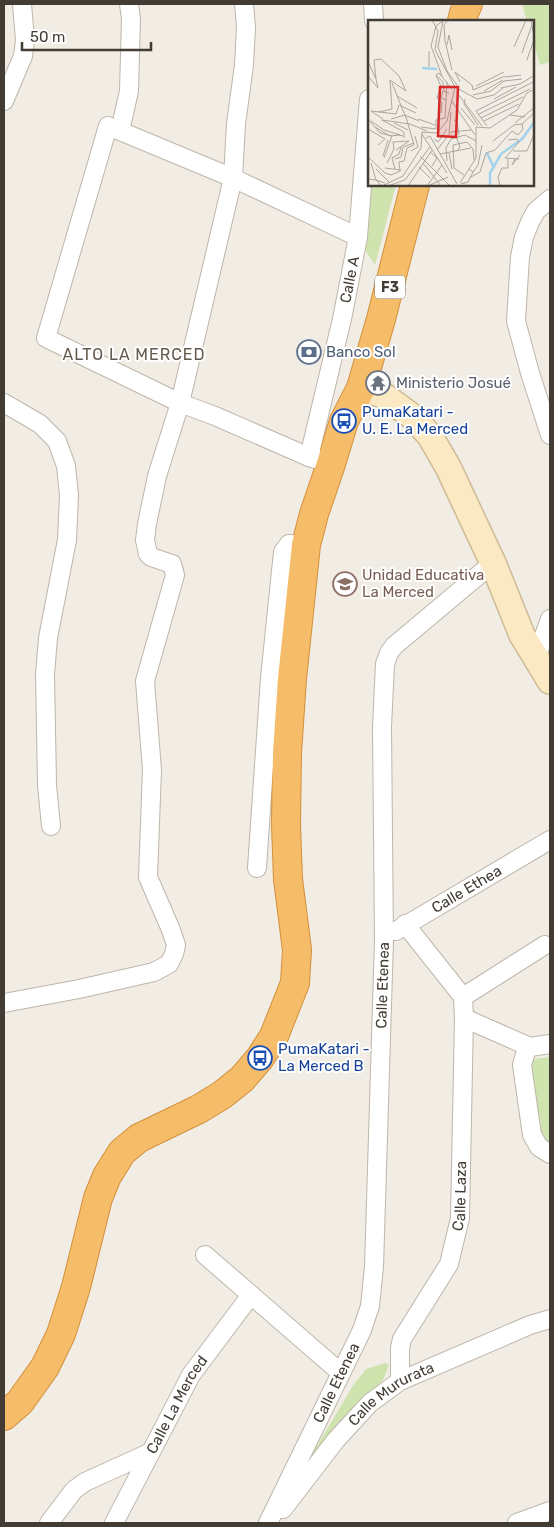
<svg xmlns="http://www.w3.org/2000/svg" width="554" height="1527" font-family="Rubik,sans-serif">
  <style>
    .green { fill: #cfe3ae }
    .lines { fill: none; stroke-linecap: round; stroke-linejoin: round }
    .street-casing { stroke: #beb6aa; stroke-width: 20 }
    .secondary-casing { stroke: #cebb96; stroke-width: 28 }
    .highway-casing { stroke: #d3903b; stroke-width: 30 }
    .street { stroke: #fff; stroke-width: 18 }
    .secondary { stroke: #fbe9c3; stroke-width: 25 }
    .highway { stroke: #f5bc6a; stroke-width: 28 }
    .labels { text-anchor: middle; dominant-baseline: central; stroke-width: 4; stroke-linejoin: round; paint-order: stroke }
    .shield { fill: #fff; stroke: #7b7671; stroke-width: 1 }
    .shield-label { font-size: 14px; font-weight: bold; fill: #423c34 }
    .street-label { font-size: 15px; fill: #423c34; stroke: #fff }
    .service-label { font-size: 15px; fill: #4e5e75; stroke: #fff; text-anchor: start }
    .worship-label { font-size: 15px; fill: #5b616d; stroke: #fff; text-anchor: start }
    .transit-label { font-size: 15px; fill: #164399; stroke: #fff; text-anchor: start }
    .education-label { font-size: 15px; fill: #785e54; stroke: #fff; text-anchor: start }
    .neighbourhood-label { font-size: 16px; letter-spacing: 1px; fill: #64594c; stroke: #fff }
    .inset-river { fill: none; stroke: #a2d3eb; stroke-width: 2.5 }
    .inset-road { fill: none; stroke: #aba69e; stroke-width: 1 }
    .view { fill: #d62828; fill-opacity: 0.15; stroke: #d62828; stroke-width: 2.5 }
    .inset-edge { fill: none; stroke: #423c34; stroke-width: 2.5 }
  </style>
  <rect width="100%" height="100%" fill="#f1ece4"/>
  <g class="green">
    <polygon points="522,4 550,4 550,62 540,65 533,40 533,21 527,21"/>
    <polygon points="370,185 396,185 375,265 363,247"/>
    <polygon points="550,1057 550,1145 543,1139 530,1066 534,1059"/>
    <polygon points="385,1363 389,1365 383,1380 364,1398 311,1465 305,1466 354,1384 366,1369"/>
  </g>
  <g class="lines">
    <g class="street-casing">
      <g id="street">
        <polyline points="373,4 374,21"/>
        <polyline points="4,101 23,56 25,40 22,4"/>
        <polyline points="120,131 129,91 131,19 129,4"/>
        <polyline points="550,199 536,211 530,222 524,237 520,257 516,321 530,373 550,435"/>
        <polyline points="4,403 40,424 57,441 66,466 69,495 67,540 48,638 45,674 47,785 51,826"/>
        <path id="s1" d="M309,457L342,319L358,237L369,99"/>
        <polyline points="331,464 309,457 215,416 180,403 46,338 108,126 233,178 358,237"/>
        <polyline points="536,658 550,619"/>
        <polyline points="257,868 270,678 283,552 289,544 306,545"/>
        <path id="s2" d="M396,931L550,840"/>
        <polyline points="463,997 545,945"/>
        <polyline points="4,1003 79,989 154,972 169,964 174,954 176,945 171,930 148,877 152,770 145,681 175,575 172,564 151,557 148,554 145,540 147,524 157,476 180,403 233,178 236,124 244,65 246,27 244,4"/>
        <polyline points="464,1018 530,1047 550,1044"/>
        <polyline points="530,1047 526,1051 522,1065 532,1135 539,1147 550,1154"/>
        <polyline points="205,1255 341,1373"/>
        <path id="s3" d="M400,1381V1348L402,1339L449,1264L460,1218L464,1018L463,997L405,924"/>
        <path id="s4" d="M283,1509L336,1440L370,1403L400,1381L530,1325L550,1319"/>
        <polyline points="49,1523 74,1490 85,1482 149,1453"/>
        <path id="s5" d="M114,1523L191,1375L251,1295"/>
        <path id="s6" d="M268,1523L362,1330L370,1306L374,1267L384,940L382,727L385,664L389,653L394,646L493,563"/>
        <polyline points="517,1523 550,1511"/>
      </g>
    </g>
    <g class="secondary-casing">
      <polyline id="secondary" points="361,388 383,395 413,417 430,436 448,467 493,563 522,635 550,681"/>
    </g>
    <g class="highway-casing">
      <g id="highway">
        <polyline points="462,21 464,13 468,4"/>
        <polyline points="4,1416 20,1402 45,1367 61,1334 76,1287 98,1198 107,1176 122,1152 139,1138 199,1109 222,1095 242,1079 260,1058 274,1036 295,983 297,950 288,879 286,825 287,753 292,679 306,545 314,514 331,464 344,421 361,388 381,319 415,185"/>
      </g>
    </g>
    <use href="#street" class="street"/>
    <use href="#secondary" class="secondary"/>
    <use href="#highway" class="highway"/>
  </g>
  <defs>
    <g id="bank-ring" transform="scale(1.25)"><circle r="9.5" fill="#fff" stroke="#5c6f8a" stroke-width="1.5"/><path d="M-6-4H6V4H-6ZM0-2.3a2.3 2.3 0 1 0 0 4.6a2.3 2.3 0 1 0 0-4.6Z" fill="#5c6f8a"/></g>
    <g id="temple-ring" transform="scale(1.25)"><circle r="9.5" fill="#fff" stroke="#6b7280" stroke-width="1.5"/><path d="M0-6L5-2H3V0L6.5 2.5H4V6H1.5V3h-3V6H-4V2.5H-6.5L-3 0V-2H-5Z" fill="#6b7280"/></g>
    <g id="bus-ring" transform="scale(1.25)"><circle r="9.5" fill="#fff" stroke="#1a4fb4" stroke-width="1.5"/><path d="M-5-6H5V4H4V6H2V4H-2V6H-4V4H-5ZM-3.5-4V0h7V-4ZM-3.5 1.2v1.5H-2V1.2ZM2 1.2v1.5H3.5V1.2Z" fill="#1a4fb4"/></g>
    <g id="school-ring" transform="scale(1.25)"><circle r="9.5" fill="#fff" stroke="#8d6e63" stroke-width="1.5"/><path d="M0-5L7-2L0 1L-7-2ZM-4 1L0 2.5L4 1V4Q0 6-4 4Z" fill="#8d6e63"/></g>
  </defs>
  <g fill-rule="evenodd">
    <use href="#bank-ring" x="309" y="352"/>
    <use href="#temple-ring" x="378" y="383"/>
    <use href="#bus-ring" x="344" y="421"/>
    <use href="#school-ring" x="345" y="584"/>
    <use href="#bus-ring" x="260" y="1058"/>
  </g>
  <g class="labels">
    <rect class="shield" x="375" y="275.5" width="30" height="23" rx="4"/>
    <g class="shield-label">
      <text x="390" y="287">F3</text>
    </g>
    <g class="street-label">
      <text stroke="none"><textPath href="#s1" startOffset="182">Calle A</textPath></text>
      <text stroke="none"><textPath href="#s2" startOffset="82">Calle Ethea</textPath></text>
      <text stroke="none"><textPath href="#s6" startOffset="561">Calle Etenea</textPath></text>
      <text stroke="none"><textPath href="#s3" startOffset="200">Calle Laza</textPath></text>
      <text stroke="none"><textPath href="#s6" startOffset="156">Calle Etenea</textPath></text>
      <text stroke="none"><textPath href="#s4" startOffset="160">Calle Mururata</textPath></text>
      <text stroke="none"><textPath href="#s5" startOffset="134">Calle La Merced</textPath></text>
    </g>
    <g class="service-label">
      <text x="326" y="352">Banco Sol</text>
    </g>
    <g class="worship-label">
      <text x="396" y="383">Ministerio Josué</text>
    </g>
    <g class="transit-label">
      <text x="362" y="412">PumaKatari -<tspan x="362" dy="17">U. E. La Merced</tspan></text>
      <text x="278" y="1049">PumaKatari -<tspan x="278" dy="17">La Merced B</tspan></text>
    </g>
    <g class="education-label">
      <text x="362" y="575">Unidad Educativa<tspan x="362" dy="17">La Merced</tspan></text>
    </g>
    <g class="neighbourhood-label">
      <text x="134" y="354">ALTO LA MERCED</text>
    </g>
  </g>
  <g transform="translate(368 20)">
    <rect width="166" height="166" fill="#f1ece4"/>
    <path class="inset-river" d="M54,48L69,49M119,133L126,148M122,166V153L133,134L154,119L167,101"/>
    <path class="inset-road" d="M64,0L70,11L67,30L87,67M80,0L76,5L77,21L84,50M163,0L167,22M75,1L70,27L79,51L89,65M79,25L81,15L84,30M146,27L158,0M154,33L164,5M159,40L165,22M0,42L8,59L6,40L13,39L31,56L38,71L22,60L24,89L11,92M61,47V31M68,55L73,66L69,78L74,82L73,93M68,55L71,53L84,69M68,55L75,62L76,71M0,56L10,68L8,59M74,56L63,26L68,6L75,1M137,57L153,55M92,62L87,52L104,65L105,70L137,56M24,63L38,98M108,66L136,52M133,68L152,64L167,55M116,71L135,60M105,75L123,71L136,61L154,59M29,76L49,88M97,79L96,84L110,105M126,79L148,67M78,80L73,78L75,71L81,73M83,80L107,115M89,88L90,74L114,106M93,88L107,105M111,94L162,69M142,95L157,97M113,98L155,77M0,99L12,113L24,116L16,138M15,99L3,91L28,94L31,85L48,93M23,99L37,95L51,101M50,99L67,105M86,100L89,101L91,115M3,101L16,110L35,116M116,101L151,84M26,103L40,110M147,103L167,87M119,106L108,91L167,61M7,107L22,116L32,115L29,114M53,107L68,109V100L77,98L79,62M0,109L17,119L10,125M81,113L83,92M54,114L79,153M88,116L92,127L89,131M36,118V112L14,100L42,104L59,111M58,118L62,116L89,164M66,119L70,122L79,109M140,120L149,119L151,122L137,138L151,139M125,121L146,105L154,104M28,130L41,121M69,130L83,112L103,110M43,131L50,127L47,116M145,131H159L167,112M62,132L69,138L64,146M81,133L84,149M72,134L103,128M15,136L20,120M52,136L82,166M0,137L17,153L23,155L32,151L31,142L36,141L39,128L46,125L38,97M27,139L33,137L35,127L46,123M147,139L144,145L152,135M79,141L78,128L83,119L97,115L108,121M3,143L8,160L17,163M19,143L26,129L25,122L41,121M55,143L73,166M51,147L62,158M17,148L33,150M8,149L21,162M27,149L24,138L31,134L33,127M101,149L105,152L110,145L114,125M96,155L86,148L85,125L99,122L105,129L106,140M103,157L112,152L118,133L127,130L144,111L150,115L155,109L154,104L167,92M0,159L8,160L14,166M92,163L108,138V107L122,108L149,90L159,73L167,69M93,164L100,162L105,152M62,165L80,157M14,166L35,156L53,128L54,112L69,113L79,101L87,67L109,79L126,75L135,68M20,166L37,160L62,127M40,166L64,130M59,166L74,145M132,166L130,157L134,148H140V139"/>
    <path class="view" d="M72,67H90L88,117L70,116Z"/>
    <rect width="166" height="166" class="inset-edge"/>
  </g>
  <rect width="554" height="1527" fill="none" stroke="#423c34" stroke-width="10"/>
  <path d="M22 42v8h129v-8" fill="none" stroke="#423c34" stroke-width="2.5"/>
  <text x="30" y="42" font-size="15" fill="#423c34" stroke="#ffffff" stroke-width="4" paint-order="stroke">50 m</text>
</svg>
